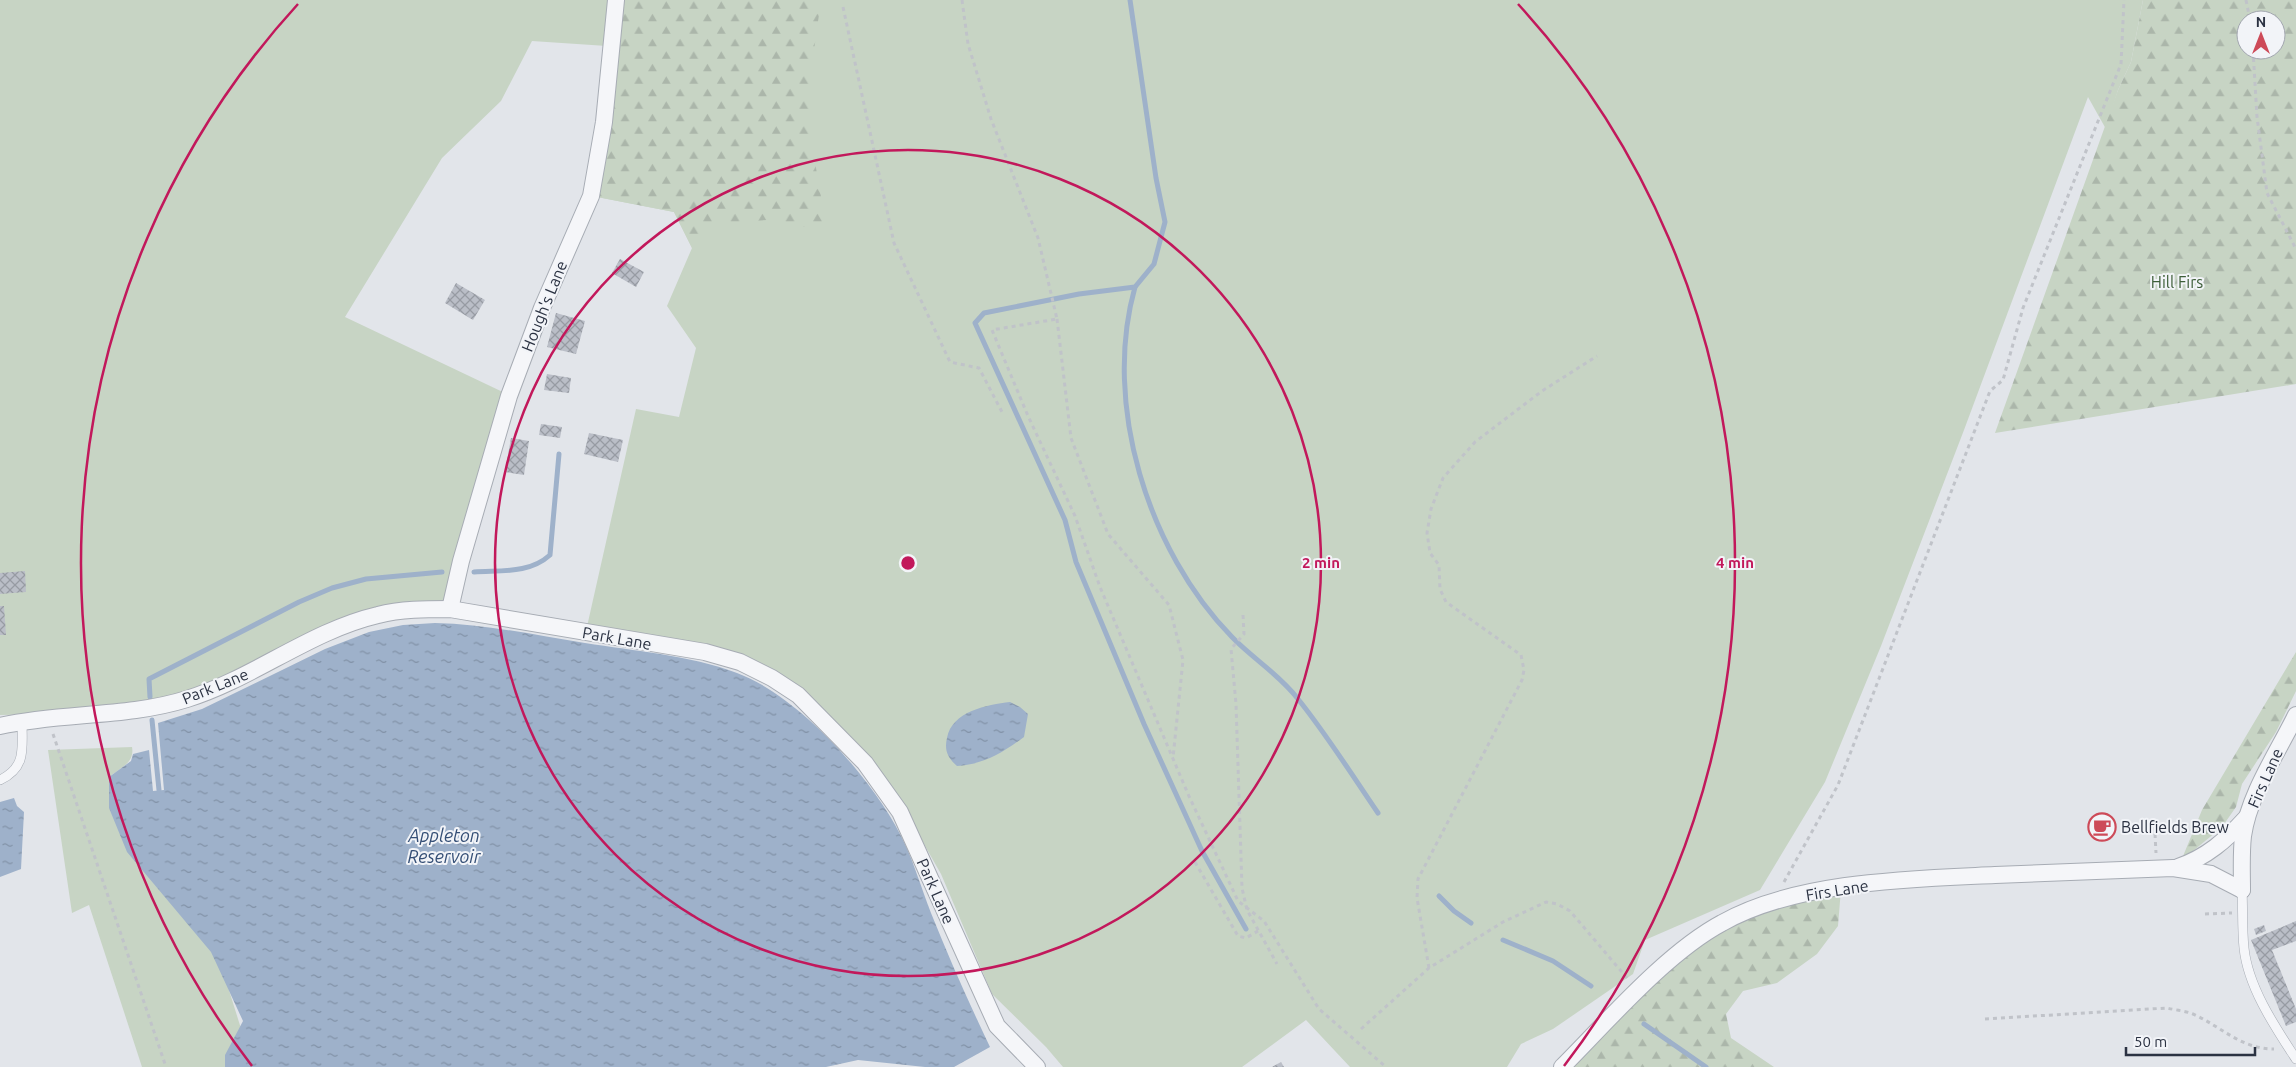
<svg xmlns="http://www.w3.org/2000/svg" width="2296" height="1067" font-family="Ubuntu,sans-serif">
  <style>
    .grass { fill: #c7d4c4 }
    .forest { fill: url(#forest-firs); fill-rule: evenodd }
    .water { fill: url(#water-ripples) }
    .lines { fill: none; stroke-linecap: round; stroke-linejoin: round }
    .stream { stroke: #9eb1ca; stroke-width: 5 }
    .building { fill: url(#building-cross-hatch) }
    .lane-casing { stroke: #a7acb4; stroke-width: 10 }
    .street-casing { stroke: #a7acb4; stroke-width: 18 }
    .path { stroke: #c0c3c9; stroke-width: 3; stroke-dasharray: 4 4; stroke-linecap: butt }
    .lane { stroke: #f5f6f9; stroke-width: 9 }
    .street { stroke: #f5f6f9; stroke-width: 16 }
    .ring { fill: none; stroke: #c2185b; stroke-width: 2.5 }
    .labels { text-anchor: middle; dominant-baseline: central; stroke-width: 4; stroke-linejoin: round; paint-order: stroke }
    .park-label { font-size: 16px; fill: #3d5e38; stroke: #f2f4f8 }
    .street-label { font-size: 16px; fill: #2b3242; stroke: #f2f4f8 }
    .poi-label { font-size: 16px; fill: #2b3242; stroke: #f2f4f8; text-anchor: start }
    .water-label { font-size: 18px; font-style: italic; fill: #354f76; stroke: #f2f4f8 }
    .centre { fill: #c2185b; stroke: #f2f4f8; stroke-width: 2.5 }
    .ring-label { font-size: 15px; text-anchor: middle; font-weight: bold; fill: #c2185b; stroke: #f2f4f8; stroke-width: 4; stroke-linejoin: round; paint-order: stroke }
  </style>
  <defs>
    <pattern id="forest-firs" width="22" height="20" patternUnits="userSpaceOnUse" patternTransform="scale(1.25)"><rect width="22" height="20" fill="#c7d4c4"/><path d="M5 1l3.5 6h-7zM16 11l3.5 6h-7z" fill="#abb6aa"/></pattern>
    <pattern id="water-ripples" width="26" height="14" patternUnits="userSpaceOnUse" patternTransform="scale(1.25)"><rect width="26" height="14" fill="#9eb1ca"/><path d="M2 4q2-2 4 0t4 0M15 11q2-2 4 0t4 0" fill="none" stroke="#8191a6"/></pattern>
    <pattern id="building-cross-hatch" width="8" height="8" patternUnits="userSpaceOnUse" patternTransform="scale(1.25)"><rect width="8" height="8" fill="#babec7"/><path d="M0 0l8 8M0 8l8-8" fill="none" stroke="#979ba3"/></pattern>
  </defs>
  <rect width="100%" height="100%" fill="#e2e5ea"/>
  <g class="grass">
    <polygon points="0,0 613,0 607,46 532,41 501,101 442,158 345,317 507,394 450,602 382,613 155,712 0,715"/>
    <polygon points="618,0 2143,0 2131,62 2118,90 2106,129 2088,97 1964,430 1881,646 1825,782 1760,890 1645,940 1633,974 1553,1029 1521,1044 1507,1067 1350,1067 1306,1020 1242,1067 1063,1067 1046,1047 992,994 941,874 901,804 819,712 741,661 586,631 636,409 679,417 696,348 667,306 692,248 674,212 592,196"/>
    <path d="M132,747C135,763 120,768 109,777L218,955L253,1067H142L89,905L72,913L48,750Z"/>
  </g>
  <g class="forest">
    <polygon points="618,0 821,0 810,79 812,145 827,231 767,220 723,223 692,248 674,212 592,196"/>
    <path d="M2143,0H2296V384L1995,433L2118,90L2131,62ZM2246,20H2276V50H2246Z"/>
    <polygon points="2296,652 2296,691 2276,732 2242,784 2236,807 2222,827 2181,861 2202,810"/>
    <polygon points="1841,889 1838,926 1817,954 1777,983 1743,991 1726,1014 1731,1038 1774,1067 1566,1067 1676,961 1752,912"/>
  </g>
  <g class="water">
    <path d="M435,623C485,624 535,635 585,643C635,651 689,655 737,673C800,696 877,783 905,844C915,866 922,890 931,913C949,958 969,1003 990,1047L954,1067H925L858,1060L826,1067H225V1055L243,1021L211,952L127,852L109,808V777L131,761L133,754L149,750L153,791L164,790L158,723L202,709L325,649L369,632L403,625Z"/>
    <path d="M1010,702L1020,707L1028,714L1024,737C1002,753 985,764 957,766C948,758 944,751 947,738C952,711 987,705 1010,702Z"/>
    <polygon points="14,798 17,806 24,812 21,869 0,877 0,802"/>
  </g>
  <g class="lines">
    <g class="stream">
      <polyline points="1130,0 1156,178 1165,222 1154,264 1135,287 1079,294 984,313 975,323 1065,520 1076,562 1144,724 1202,851 1246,929"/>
      <path d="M1135,287C1102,404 1148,551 1232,637C1252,658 1280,675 1298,699C1327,735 1352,775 1378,813"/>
      <path d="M474,572C501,570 529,574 550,555L559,454"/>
      <polyline points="150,697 149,679 299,602 332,588 366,579 442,572"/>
      <polyline points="152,720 159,790"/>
      <polyline points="1439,896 1454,911 1471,923"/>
      <polyline points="1503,940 1553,961 1591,986"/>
      <polyline points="1644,1024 1706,1067"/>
    </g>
  </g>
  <g class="building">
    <polygon points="620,259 644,272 636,287 612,273"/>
    <polygon points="456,283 485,300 473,320 445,303"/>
    <polygon points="556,313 585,321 576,354 547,347"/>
    <polygon points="547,374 571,378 569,393 544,390"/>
    <polygon points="541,424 562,427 560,438 539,435"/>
    <polygon points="589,433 623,440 618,462 584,454"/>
    <polygon points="511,438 529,441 524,475 505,472"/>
    <polygon points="25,571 26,592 0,594 0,573"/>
    <polygon points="0,606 4,606 6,635 0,635"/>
    <polygon points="2296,921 2296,941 2272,950 2296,1009 2296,1022 2286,1026 2251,940"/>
    <polygon points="2264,925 2266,931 2256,935 2254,929"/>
    <polygon points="1281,1062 1284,1067 1272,1067"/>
  </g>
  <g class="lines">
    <g class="lane-casing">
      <g id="lane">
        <path d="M0,780C27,767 22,748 22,721"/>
        <path d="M2242,890C2243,909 2242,929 2244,948C2248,987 2275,1027 2296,1059"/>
      </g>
    </g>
    <g class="street-casing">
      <g id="street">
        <polyline points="450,609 461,561 509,396 542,308 591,196 604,122 616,0"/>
        <path d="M0,726C62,712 126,718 187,699C254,678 310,631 378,615C401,609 426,609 450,609L705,652L740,662L772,678L798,695L865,763L900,812L997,1026L1037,1067"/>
        <path d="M2178,867C2207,857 2226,840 2246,818"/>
        <path d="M2242,890C2242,872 2241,854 2243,836C2249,794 2278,752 2296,715"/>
        <path d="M1562,1067C1607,1022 1666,953 1722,923C1796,881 1911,879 1995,875C2055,873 2114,870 2173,868L2211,874L2242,890"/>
      </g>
    </g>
    <g class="path">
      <polyline points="962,0 968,44 991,119 1038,238 1057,319 992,330 1028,416 1075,516 1100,587 1188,794 1238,901 1264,921 1319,1009 1386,1067"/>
      <polyline points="2246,0 2250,20"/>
      <polyline points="843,7 894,243 950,362 979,368 1002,412"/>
      <polyline points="2253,50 2257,117 2267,193 2296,249"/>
      <polyline points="1057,319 1071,438 1108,534 1169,605 1183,660 1173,758"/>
      <polyline points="1243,615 1244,634 1231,649 1236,704 1242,888 1247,910 1277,964"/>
      <polyline points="53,734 166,1067"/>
      <polyline points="2155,834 2156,853"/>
      <polyline points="1195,862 1238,936 1246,938 1258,931"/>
      <polyline points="1784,882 1838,785 1990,391 2003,380 2023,308 2121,64 2124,0"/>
      <polyline points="2205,914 2232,913"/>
      <polyline points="1429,968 1417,898 1418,879 1522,680 1524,670 1521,655 1446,602 1440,589 1439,565 1430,553 1427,533 1431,509 1443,478 1475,442 1542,391 1597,356"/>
      <path d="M1985,1019L2167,1008C2175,1010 2186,1011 2193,1014C2222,1027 2241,1049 2274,1049"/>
      <polyline points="1361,1029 1429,968 1503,922 1546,902 1557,904 1570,911 1627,978"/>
    </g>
    <use href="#lane" class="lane"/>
    <use href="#street" class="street"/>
  </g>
  <g class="ring">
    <circle cx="908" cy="563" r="413"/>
    <path d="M252 1066A827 827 0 0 1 298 4M1518 4A827 827 0 0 1 1564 1066"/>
  </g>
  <defs>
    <g id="cafe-ring" transform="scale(1.4375)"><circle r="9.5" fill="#f2f4f8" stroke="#cd4a58" stroke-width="1.5"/><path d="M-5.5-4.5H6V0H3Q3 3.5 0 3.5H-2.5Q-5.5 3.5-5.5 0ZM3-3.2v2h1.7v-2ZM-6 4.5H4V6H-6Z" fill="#cd4a58"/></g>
  </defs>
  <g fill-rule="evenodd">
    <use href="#cafe-ring" x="2102" y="827"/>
  </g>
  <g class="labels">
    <g class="park-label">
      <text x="2177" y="282">Hill Firs</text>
    </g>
    <g class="street-label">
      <text transform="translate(544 306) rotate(-68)">Hough's Lane</text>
      <text transform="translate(617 638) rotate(10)">Park Lane</text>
      <text transform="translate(215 686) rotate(-22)">Park Lane</text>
      <text transform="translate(2265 778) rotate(-66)">Firs Lane</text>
      <text transform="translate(1837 890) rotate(-9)">Firs Lane</text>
      <text transform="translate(936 891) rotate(66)">Park Lane</text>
    </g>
    <g class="poi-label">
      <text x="2121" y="827">Bellfields Brew</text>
    </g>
    <g class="water-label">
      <text x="444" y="835">Appleton<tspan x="444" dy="21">Reservoir</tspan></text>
    </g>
  </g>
  <circle cx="908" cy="563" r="8" class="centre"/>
  <g class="ring-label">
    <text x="1321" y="568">2 min</text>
    <text x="1735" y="568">4 min</text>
  </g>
  <g transform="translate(2261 35)"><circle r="24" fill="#f2f4f8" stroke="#a2a6af"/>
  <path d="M0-4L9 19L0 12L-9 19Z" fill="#cd4a58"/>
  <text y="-8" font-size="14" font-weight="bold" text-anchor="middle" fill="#2b3242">N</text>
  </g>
  <path d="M2126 1047v8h129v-8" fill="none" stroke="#2b3242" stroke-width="2.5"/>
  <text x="2134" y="1047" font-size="15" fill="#2b3242" stroke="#f2f4f8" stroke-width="4" paint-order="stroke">50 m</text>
</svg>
